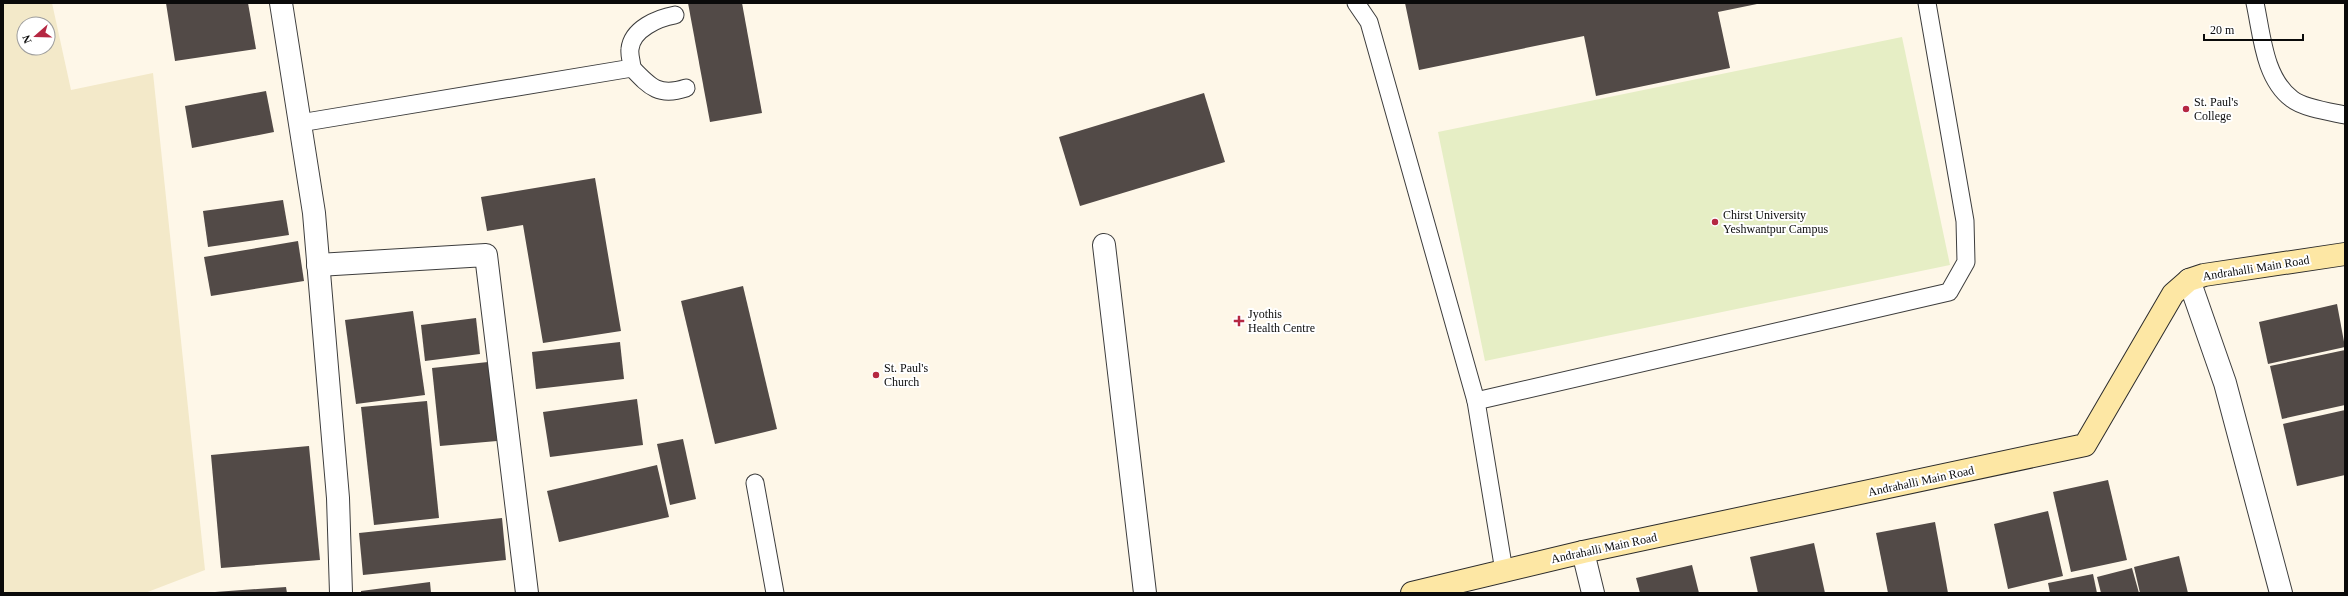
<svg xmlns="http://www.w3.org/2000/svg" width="2348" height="596" font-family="'Times New Roman',serif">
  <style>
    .farmland { fill: #f3e9c9; fill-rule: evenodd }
    .pitch { fill: #e6eec5 }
    .building { fill: #524a47 }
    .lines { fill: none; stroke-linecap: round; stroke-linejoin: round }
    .service-casing { stroke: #3d3d3d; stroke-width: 19 }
    .minor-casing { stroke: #3d3d3d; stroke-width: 24 }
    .tertiary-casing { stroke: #3d3d3d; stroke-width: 24 }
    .secondary-casing { stroke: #2c2c2c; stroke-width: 24 }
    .service { stroke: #fff; stroke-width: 17 }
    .minor { stroke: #fff; stroke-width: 22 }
    .tertiary { stroke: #fff; stroke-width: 22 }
    .secondary { stroke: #fde7a4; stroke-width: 22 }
    .poi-dot { fill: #b52742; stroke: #fff; stroke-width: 1.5 }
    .labels { text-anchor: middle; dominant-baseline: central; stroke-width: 4; stroke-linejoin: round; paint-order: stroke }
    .poi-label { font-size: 12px; fill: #0a0a0a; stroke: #fff; text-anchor: start }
    .street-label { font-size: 12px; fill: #0a0a0a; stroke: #fff }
  </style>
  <rect width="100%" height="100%" fill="#fef7e8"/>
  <path class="farmland" d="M3,3H52L71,90L153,73L205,570L145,593H3ZM24,24H48V48H24Z"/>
  <polygon class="pitch" points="1902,37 1950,265 1485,361 1438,132"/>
  <g class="building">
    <polygon points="166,3 248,3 256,49 175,61"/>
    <polygon points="688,3 742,3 762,113 710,122"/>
    <polygon points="1405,3 1757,3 1757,4 1718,12 1730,68 1596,96 1584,36 1419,70"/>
    <polygon points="266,91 274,132 192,148 185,106"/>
    <polygon points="1204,93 1225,162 1080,206 1059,137"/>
    <polygon points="595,178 621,331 543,343 523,225 487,231 481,197"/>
    <polygon points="283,200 289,235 208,247 203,211"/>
    <polygon points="298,241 304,281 211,296 204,257"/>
    <polygon points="743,286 777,429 715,444 681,301"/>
    <polygon points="2337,304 2345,347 2268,364 2259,322"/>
    <polygon points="413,311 425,395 356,404 345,320"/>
    <polygon points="476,318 480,354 425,361 421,325"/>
    <polygon points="620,342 624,379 536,389 532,352"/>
    <polygon points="2345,350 2345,405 2282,419 2270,366"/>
    <polygon points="488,362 497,441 440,446 432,368"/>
    <polygon points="637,399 643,445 550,457 543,412"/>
    <polygon points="427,401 439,518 374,525 361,407"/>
    <polygon points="2345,410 2345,475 2297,486 2283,424"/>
    <polygon points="683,439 696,499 670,505 657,444"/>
    <polygon points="309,446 320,560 221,568 211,455"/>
    <polygon points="657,465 669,517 559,542 547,491"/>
    <polygon points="2108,480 2127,560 2071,572 2053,492"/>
    <polygon points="2048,511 2063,576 2008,589 1994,524"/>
    <polygon points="502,518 506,560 363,575 359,533"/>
    <polygon points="1935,522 1948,593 1888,593 1876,533"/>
    <polygon points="1814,543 1825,593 1758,593 1750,557"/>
    <polygon points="2179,556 2188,593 2140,593 2134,567"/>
    <polygon points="1692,565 1699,593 1640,593 1636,578"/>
    <polygon points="2132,568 2139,593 2101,593 2097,577"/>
    <polygon points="2093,574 2097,593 2050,593 2048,583"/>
    <polygon points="430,582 431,593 361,593 361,591"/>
    <polygon points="286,587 287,593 216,593 215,592"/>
  </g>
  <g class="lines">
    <g class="service-casing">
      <g id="service">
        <polyline points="1356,3 1369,22 1476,401 1504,571"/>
        <path d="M2255,3C2262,35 2264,78 2292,99C2303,108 2331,112 2345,115"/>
        <path d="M632,68C650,87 659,97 686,88"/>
        <path d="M300,123L632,68C632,63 629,55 630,49C632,29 658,18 675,15"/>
        <polyline points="1476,401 1949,292 1966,262 1965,221 1927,3"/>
        <polyline points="755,483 775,593"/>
      </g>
    </g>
    <g class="minor-casing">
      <g id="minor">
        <polyline points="1104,245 1145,593"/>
        <polyline points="318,265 486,255 527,593"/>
        <polyline points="2189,280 2225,383 2281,593"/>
        <polyline points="1583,552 1593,593"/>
      </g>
    </g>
    <g class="tertiary-casing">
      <polyline id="tertiary" points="281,3 314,213 338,498 341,593"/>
    </g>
    <g class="secondary-casing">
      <polyline id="secondary" points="1412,593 1583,552 2085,445 2173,294 2189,280 2204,275 2345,254"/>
    </g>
    <use href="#service" class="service"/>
    <use href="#minor" class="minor"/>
    <use href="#tertiary" class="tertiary"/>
    <use href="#secondary" class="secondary"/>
  </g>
  <g class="poi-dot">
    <circle cx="2186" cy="109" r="4"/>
    <circle cx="1715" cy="222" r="4"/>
    <path d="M1237 315h4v4h4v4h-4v4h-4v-4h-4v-4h4z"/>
    <circle cx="876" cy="375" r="4"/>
  </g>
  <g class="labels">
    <g class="poi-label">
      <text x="2194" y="102">St. Paul's<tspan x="2194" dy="14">College</tspan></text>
      <text x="1723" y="215">Chirst University<tspan x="1723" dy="14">Yeshwantpur Campus</tspan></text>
      <text x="1248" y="314">Jyothis<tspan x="1248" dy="14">Health Centre</tspan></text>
      <text x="884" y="368">St. Paul's<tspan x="884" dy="14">Church</tspan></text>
    </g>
    <g class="street-label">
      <text transform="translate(2256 268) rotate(-9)">Andrahalli Main Road</text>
      <text transform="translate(1921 481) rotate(-12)">Andrahalli Main Road</text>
      <text transform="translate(1604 548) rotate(-12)">Andrahalli Main Road</text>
    </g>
  </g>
  <rect width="2348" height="596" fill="none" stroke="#0a0a0a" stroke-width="8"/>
  <g transform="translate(36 36) rotate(250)"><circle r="19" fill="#ffffff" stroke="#9d9d9d"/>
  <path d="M0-3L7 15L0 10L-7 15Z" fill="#b52742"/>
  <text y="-6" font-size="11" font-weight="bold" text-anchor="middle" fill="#0a0a0a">N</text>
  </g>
  <path d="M2204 34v6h99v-6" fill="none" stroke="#0a0a0a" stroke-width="2"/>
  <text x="2210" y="34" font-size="12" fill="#0a0a0a" stroke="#ffffff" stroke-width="3" paint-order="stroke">20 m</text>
</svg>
